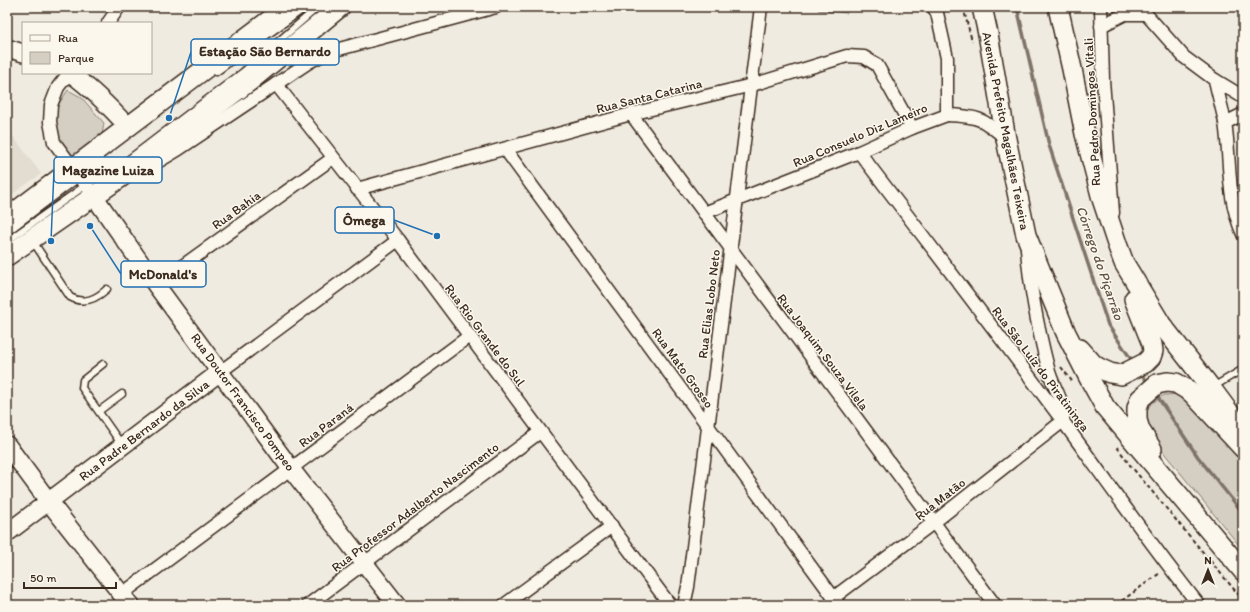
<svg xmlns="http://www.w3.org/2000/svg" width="1250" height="612" font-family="Itim,sans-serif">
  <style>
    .built { fill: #e2dcd1 }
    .green { fill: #d5cec3; stroke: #887c70 }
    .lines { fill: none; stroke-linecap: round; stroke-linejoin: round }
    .stream { stroke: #7f7367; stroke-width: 3.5 }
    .lane-casing { stroke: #3b2a1e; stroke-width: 9 }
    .street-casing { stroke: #3b2a1e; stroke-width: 15 }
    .secondary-casing { stroke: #3b2a1e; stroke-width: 20 }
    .primary-casing { stroke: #3b2a1e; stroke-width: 22 }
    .path { stroke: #3b2a1e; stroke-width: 2; stroke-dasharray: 4 3; stroke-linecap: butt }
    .lane { stroke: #fbf7ec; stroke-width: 6 }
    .street { stroke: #fbf7ec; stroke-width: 12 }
    .secondary { stroke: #fbf7ec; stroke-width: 17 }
    .primary { stroke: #fbf7ec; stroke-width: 19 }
    .labels { text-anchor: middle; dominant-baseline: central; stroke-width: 3; stroke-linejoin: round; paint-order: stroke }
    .street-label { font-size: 13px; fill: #3b2a1e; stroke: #fbf7ec }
    .water-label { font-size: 14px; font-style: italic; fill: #635448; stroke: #fbf7ec }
    .leader { fill: none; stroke: #1f6fb2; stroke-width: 1.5 }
    .callout-dot { fill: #1f6fb2; stroke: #fbf7ec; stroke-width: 1.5 }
    .callout { fill: #fbf7ec; stroke: #1f6fb2; stroke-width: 1.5 }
    .callout-label { font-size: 14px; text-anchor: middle; font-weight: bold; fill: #3b2a1e }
  </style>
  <rect width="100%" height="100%" fill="#f0ebe0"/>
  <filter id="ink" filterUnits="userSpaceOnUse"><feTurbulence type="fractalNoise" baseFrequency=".025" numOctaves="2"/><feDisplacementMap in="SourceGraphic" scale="8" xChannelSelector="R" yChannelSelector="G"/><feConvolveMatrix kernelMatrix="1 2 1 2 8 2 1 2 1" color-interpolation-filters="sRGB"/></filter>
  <g filter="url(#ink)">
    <polygon class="built" points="7,128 41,174 7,198"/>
    <g class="green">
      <polygon points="819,7 848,7 847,13 818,10"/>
      <polygon points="68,90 81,97 104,123 102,135 73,156 58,138 54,124 58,105"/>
      <polygon points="1181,394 1243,463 1243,550 1147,432 1146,407 1164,395"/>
    </g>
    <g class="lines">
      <g class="stream">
        <polyline points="1017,7 1049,145 1108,325 1133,362"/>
        <polyline points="1140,372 1148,383"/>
        <polyline points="1155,393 1198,457 1243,513"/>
      </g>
      <g class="lane-casing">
        <g id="lane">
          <polyline points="216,72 306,7"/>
          <polyline points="7,232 80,177 100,159"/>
          <path d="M32,240L70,297C84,305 96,299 107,289"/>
          <polyline points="7,241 86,185 117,168 243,72 318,7"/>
          <polyline points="103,364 83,380 82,388 122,445"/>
          <polyline points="1213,387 1243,369"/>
          <polyline points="99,411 122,394"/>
        </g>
      </g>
      <g class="street-casing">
        <g id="street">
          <polyline points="1101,7 1103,80 1113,213"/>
          <polyline points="1143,7 1146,14 1184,57 1215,80 1243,97"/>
          <polyline points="108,23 119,7"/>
          <polyline points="1101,26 1125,14 1146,14"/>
          <polyline points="69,73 58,87 51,105 50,122 54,142 94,196"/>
          <path d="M1215,80C1218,94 1222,108 1225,122C1231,161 1226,197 1243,234"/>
          <polyline points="276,84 398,240 670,605"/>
          <polyline points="631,114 995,605"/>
          <path d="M947,115C977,116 983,118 1006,139"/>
          <polyline points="1225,123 1243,114"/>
          <polyline points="505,149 839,605"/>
          <path d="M859,152C927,241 995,330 1062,420C1107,482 1151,545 1199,605"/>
          <polyline points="144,170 179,149 309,62 328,52 496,7"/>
          <polyline points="357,189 631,114 752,85 847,56 864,57 877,65 912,128"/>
          <polyline points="704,213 859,152 912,128 947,115 947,58 937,13 933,7"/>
          <path d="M1027,249C1030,290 1038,329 1048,368C1052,387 1066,401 1063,421"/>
          <polyline points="156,285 333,158"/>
          <polyline points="220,372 398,240"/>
          <polyline points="122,594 468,337"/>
          <polyline points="833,598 933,523 1063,421"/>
          <polyline points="308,605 540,432"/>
          <polyline points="504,605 612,526"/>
          <polyline points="684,605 688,587 761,7"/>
        </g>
      </g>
      <g class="secondary-casing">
        <g id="secondary">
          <polyline points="7,48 23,53"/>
          <path d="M70,73C92,89 110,107 128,127"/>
          <polyline points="94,196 156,285 291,469 397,605"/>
          <polyline points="7,445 49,502 130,605"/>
          <polyline points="7,533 220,372"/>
        </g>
      </g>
      <g class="primary-casing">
        <g id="primary">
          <polyline points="982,7 988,34 1006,139 1026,235 1066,333 1089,378 1105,407 1243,571"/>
          <polyline points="1058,7 1072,69 1085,134 1102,199 1117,244 1124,263 1161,324 1211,388 1243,431"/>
          <polyline points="7,218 287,7"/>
          <polyline points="7,256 120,178 250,81 340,7"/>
          <polyline points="1080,349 1094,365 1101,369 1110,373 1121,375 1145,363 1151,357 1153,351 1152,344 1134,299"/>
          <polyline points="1152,449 1140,430 1137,420 1137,408 1140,399 1157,384 1167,382 1176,383 1191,392 1243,448"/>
        </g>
      </g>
      <g class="path">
        <polyline points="963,7 972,41"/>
        <polyline points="1061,367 1072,381"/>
        <polyline points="1117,447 1130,465 1243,600"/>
        <polyline points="1116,605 1160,573"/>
      </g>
      <use href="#lane" class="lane"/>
      <use href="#street" class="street"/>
      <use href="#secondary" class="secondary"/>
      <use href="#primary" class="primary"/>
    </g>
  </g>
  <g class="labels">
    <g class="street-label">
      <text transform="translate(649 96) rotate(-14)">Rua Santa Catarina</text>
      <text transform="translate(1092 112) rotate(-93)">Rua Pedro Domingos Vitali</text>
      <text transform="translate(1006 131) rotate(79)">Avenida Prefeito Magalhães Teixeira</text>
      <text transform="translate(860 135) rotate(-23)">Rua Consuelo Diz Lameiro</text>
      <text transform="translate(236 210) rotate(-36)">Rua Bahia</text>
      <text transform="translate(709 304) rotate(-83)">Rua Elias Lobo Neto</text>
      <text transform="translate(485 335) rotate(53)">Rua Rio Grande do Sul</text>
      <text transform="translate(823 352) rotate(53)">Rua Joaquim Souza Vilela</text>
      <text transform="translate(683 368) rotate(54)">Rua Mato Grosso</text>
      <text transform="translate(1041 369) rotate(53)">Rua São Luíz do Piratininga</text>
      <text transform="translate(243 402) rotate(54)">Rua Doutor Francisco Pompeo</text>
      <text transform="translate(326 425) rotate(-37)">Rua Paraná</text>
      <text transform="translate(144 430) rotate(-37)">Rua Padre Bernardo da Silva</text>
      <text transform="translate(940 499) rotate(-38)">Rua Matão</text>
      <text transform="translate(415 507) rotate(-37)">Rua Professor Adalberto Nascimento</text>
    </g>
    <g class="water-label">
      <text transform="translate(1100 263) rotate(71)">Córrego do Piçarrão</text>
    </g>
  </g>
  <path class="leader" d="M169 118L191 52M51 241L54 170M437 236L394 220M90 226L121 274"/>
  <g class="callout-dot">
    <circle cx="169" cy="118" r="4"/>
    <circle cx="51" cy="241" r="4"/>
    <circle cx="437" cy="236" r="4"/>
    <circle cx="90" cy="226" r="4"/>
  </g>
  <g class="callout">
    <rect x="191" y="39" width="148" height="26" rx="4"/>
    <rect x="54" y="157" width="108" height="26" rx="4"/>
    <rect x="335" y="207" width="59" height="26" rx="4"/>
    <rect x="121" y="261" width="85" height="26" rx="4"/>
  </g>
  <g class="callout-label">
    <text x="265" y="56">Estação São Bernardo</text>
    <text x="108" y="175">Magazine Luiza</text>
    <text x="364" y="225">Ômega</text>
    <text x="163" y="279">McDonald's</text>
  </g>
  <rect width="1250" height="612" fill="none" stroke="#fbf7ec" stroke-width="24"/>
  <rect x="12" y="12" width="1226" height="588" fill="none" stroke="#3b2a1e" stroke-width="1.5" filter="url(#ink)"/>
  <rect x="22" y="22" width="130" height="52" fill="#fbf7ec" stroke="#aea59a"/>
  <rect x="30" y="35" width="20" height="6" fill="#fbf7ec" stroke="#aea59a"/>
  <text x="58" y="42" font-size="12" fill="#3b2a1e">Rua</text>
  <rect x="30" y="52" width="20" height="12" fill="#d5cec3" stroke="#aea59a"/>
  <text x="58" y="62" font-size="12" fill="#3b2a1e">Parque</text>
  <g transform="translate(1208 570)" stroke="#fbf7ec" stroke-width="3" paint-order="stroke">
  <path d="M0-3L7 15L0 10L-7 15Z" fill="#3b2a1e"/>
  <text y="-6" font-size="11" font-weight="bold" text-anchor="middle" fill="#3b2a1e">N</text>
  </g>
  <path d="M24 582v6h92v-6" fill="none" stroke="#3b2a1e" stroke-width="2"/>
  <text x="30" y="582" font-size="12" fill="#3b2a1e" stroke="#fbf7ec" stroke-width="3" paint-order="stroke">50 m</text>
</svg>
